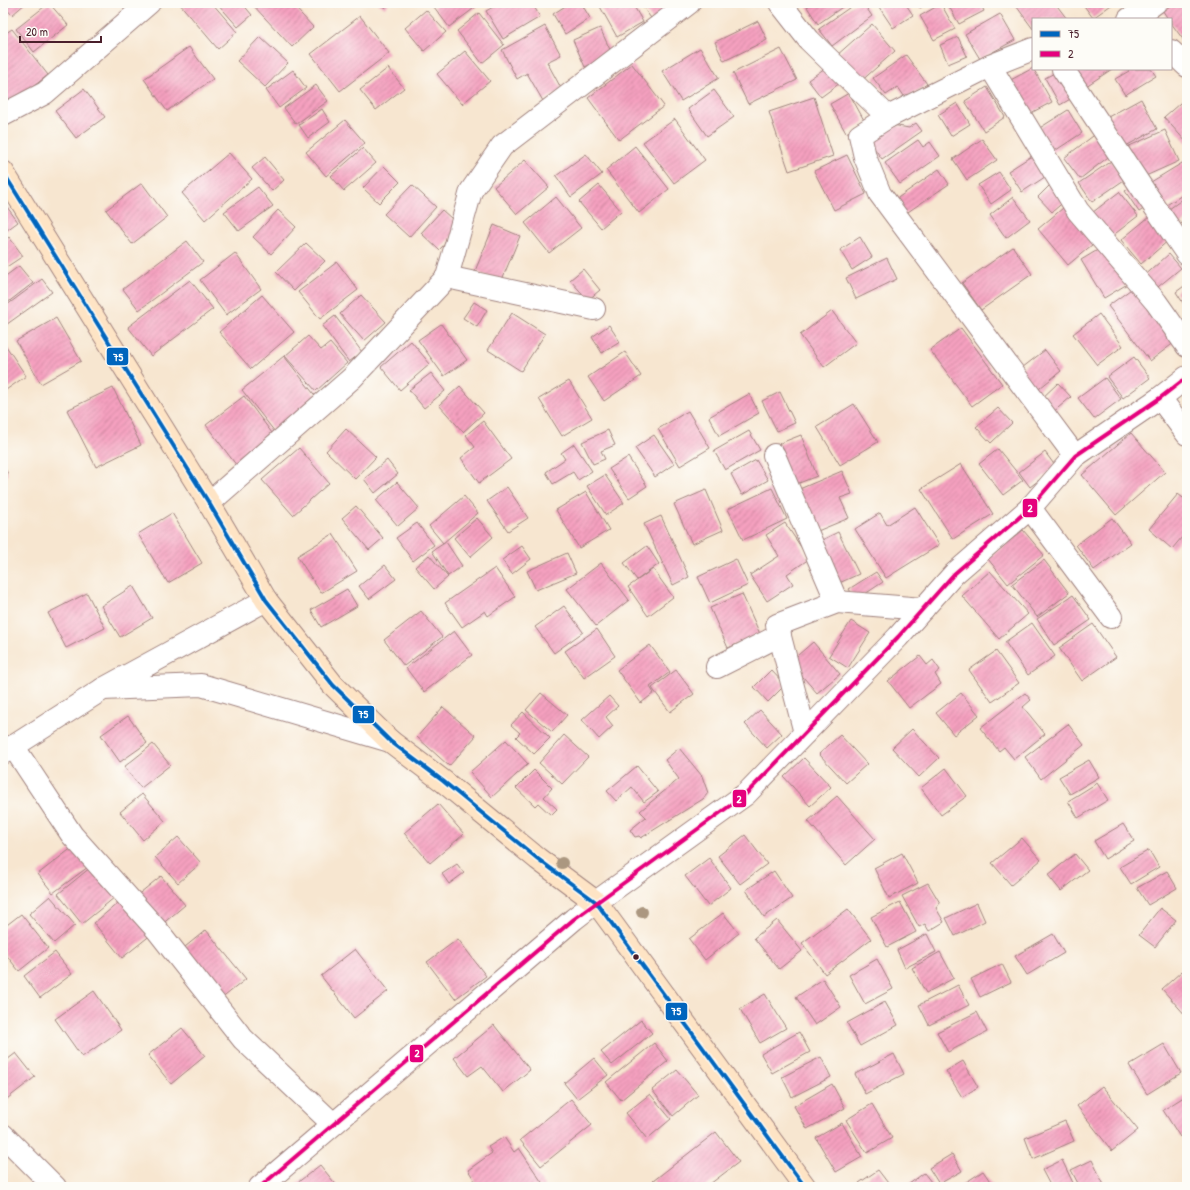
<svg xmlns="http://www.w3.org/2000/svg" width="1190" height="1190" font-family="'Patrick Hand',sans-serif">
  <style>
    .building { fill: url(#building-hatch) }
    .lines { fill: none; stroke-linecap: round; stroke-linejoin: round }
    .minor-casing { stroke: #a0827e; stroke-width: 24 }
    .tertiary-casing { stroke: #a0827e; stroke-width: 24 }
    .secondary-casing { stroke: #a0827e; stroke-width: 24 }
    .minor { stroke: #fff; stroke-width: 22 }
    .tertiary { stroke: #fff; stroke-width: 22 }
    .secondary { stroke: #fee4c5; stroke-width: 22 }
    .bus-1-casing { stroke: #fdfcf7; stroke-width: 7 }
    .bus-2-casing { stroke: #fdfcf7; stroke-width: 7 }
    .bus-1 { stroke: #0065bd; stroke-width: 4 }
    .bus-2 { stroke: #e5007d; stroke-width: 4 }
    .tree { fill: #ab9780 }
    .bus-dot { fill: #4a1f2b; stroke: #fdfcf7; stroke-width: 1.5 }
    .line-badge { stroke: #fdfcf7; stroke-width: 1.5 }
    .badge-label { font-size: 11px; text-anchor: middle; font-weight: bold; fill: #fff }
  </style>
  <defs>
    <pattern id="building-hatch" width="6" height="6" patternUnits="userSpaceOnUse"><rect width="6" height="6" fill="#f5a0bf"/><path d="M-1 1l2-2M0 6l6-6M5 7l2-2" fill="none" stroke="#c8829b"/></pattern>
  </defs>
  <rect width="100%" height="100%" fill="#fdfcf7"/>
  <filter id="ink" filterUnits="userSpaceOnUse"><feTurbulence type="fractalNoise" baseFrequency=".025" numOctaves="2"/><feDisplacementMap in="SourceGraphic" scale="8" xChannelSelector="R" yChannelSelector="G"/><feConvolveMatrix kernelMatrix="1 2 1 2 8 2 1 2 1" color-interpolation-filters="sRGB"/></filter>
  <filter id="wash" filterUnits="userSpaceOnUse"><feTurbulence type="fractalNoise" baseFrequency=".012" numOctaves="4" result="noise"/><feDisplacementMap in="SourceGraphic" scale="16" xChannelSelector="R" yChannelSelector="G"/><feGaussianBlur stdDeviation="0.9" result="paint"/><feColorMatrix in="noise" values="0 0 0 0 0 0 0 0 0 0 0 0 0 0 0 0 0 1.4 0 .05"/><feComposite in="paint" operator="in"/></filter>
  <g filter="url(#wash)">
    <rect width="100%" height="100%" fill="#f7e6d0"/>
    <g id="blocks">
      <g class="building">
        <polygon points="3,3 26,3 12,15 3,5"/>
        <polygon points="49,3 68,25 34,52 16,29"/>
        <polygon points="179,3 212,3 237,32 218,49"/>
        <polygon points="217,3 242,3 252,15 238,27"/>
        <polygon points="251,3 291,3 313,27 292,47"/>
        <polygon points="378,3 389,3 385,8"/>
        <polygon points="439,3 481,3 449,27 434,7"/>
        <polygon points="500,3 532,3 540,17 503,39 486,11"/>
        <polygon points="570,3 581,3 590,18 565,34 553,14"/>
        <polygon points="598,3 632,3 643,22 617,37"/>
        <polygon points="640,3 682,3 656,25"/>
        <polygon points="813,3 848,3 818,24 807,7"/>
        <polygon points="856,3 863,3 872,16 832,46 819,29"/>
        <polygon points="879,3 905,3 913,15 893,28 877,4"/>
        <polygon points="917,3 928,3 920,8"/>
        <polygon points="947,3 980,3 984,11 959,24"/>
        <polygon points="1014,3 1055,3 1067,19 1033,19 1033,29"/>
        <polygon points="1082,3 1114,3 1093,18"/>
        <polygon points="1174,3 1187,3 1187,41 1185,42 1171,23 1171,19 1168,19 1163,11"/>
        <polygon points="941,4 955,29 934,40 920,16"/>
        <polygon points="426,10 446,32 424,51 405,28"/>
        <polygon points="479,13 504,45 482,63 457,31"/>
        <polygon points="1000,14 1015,40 980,59 965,34"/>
        <polygon points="360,16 389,53 340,91 311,54"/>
        <polygon points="758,21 767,40 724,61 715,42"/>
        <polygon points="872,24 895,51 859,83 836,56"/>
        <polygon points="545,26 561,55 547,62 562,90 543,101 527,73 517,79 502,50"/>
        <polygon points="600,28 612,54 585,67 573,40"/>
        <polygon points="12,29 48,75 11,104 3,94 3,35"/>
        <polygon points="260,37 288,63 265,87 237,61"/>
        <polygon points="958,37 967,56 948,64 940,45"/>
        <polygon points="189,47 213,79 167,111 144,79"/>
        <polygon points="700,48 719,78 681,101 662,71"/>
        <polygon points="781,49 797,80 748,104 733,73"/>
        <polygon points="465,51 490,81 462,104 437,74"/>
        <polygon points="906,55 927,84 906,99 898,87 886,95 873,78"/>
        <polygon points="632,64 664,106 619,140 588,98"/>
        <polygon points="828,66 840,83 821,97 808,80"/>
        <polygon points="388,68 404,88 376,110 360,90"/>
        <polygon points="1033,68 1052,102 1025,116 1007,82"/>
        <polygon points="1071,69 1112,69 1083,88"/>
        <polygon points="1127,69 1151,69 1156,76 1125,95 1115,79 1129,71"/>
        <polygon points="293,70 306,88 279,108 266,90"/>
        <polygon points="1058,71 1072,98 1060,105 1045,78"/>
        <polygon points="316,85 328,101 296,124 284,108"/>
        <polygon points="987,87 1005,117 984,131 965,101"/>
        <polygon points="84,89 105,117 76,138 55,111"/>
        <polygon points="714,90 734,117 707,136 688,109"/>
        <polygon points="849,93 865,122 846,133 830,104"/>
        <polygon points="814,97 833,156 789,171 769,112"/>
        <polygon points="1187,97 1187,143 1164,117"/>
        <polygon points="1141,99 1157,129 1124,147 1108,117"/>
        <polygon points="957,103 970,124 951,136 938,115"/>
        <polygon points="322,109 330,122 308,138 299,125"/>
        <polygon points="1068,110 1082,133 1050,154 1035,131"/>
        <polygon points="675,119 705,160 674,183 643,142"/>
        <polygon points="345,120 365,143 326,176 306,152"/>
        <polygon points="916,123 922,131 882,159 867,138 887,124 909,128"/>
        <polygon points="1165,130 1179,161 1139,179 1125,148"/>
        <polygon points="1097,133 1112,154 1080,179 1064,158"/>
        <polygon points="982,139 997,160 967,180 953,159"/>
        <polygon points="918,140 923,147 930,142 940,156 900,184 885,163"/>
        <polygon points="635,146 669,189 639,213 606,170"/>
        <polygon points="363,148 376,163 344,191 331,176"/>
        <polygon points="1038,152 1051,173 1022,192 1008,171"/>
        <polygon points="229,153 252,179 205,220 182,193"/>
        <polygon points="586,154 602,174 571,197 556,176"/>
        <polygon points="847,155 866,194 834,210 814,171"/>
        <polygon points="265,157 284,180 272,191 252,168"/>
        <polygon points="525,160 549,187 517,214 494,187"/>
        <polygon points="1187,160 1187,192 1165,206 1151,182"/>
        <polygon points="1111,161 1124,180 1092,202 1079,183"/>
        <polygon points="384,166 400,182 379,203 363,188"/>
        <polygon points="939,169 949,184 902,216 892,202"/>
        <polygon points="999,172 1011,190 991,204 978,185"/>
        <polygon points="142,183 167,217 132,244 106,210"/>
        <polygon points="1052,183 1067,199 1052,212 1038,197"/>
        <polygon points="412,185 436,207 409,237 384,214"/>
        <polygon points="599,185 621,211 601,228 579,202"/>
        <polygon points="1134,185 1148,206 1139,212 1125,191"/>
        <polygon points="258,187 273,206 239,231 224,212"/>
        <polygon points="1119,192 1138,216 1107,240 1088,216"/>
        <polygon points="1187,196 1187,219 1177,227 1165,212"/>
        <polygon points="556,197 581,228 549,253 525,223"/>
        <polygon points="1013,197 1030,220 1006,238 990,215"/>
        <polygon points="1069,203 1099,239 1068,265 1038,229"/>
        <polygon points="7,207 18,222 3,233 3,210"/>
        <polygon points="278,210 296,227 271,254 253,237"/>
        <polygon points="442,210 461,227 439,250 421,233"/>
        <polygon points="1149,217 1169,240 1141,264 1121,240"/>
        <polygon points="494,225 520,236 501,282 475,271"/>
        <polygon points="9,237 23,256 5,268 3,266 3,242"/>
        <polygon points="860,237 872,257 852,270 840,250"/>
        <polygon points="187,241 203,262 139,310 123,289"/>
        <polygon points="306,243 325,261 294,291 276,272"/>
        <polygon points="1106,245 1129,283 1104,298 1081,260"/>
        <polygon points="1013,247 1032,274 981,310 962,283"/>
        <polygon points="235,253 261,289 226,315 200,280"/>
        <polygon points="1169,254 1181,268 1153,291 1142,278"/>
        <polygon points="887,258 897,279 856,299 846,278"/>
        <polygon points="337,262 358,290 320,319 298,292"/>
        <polygon points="19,266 33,283 7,303 3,297 3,278"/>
        <polygon points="583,269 600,290 588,300 570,280"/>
        <polygon points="42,279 52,292 3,327 3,308"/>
        <polygon points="190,280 213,309 151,356 128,327"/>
        <polygon points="1187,284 1187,309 1176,292"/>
        <polygon points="1134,287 1175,342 1150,361 1108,306"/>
        <polygon points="262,295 294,332 251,369 219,332"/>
        <polygon points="361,295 386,322 364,341 340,314"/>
        <polygon points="474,302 487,310 477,327 463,318"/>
        <polygon points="832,311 856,343 824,367 800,335"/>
        <polygon points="512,313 545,334 521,371 488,350"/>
        <polygon points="1099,314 1123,346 1097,365 1073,334"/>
        <polygon points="335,316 362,352 349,362 322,326"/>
        <polygon points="56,318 81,361 41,384 16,341"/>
        <polygon points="441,324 467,360 444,376 418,340"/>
        <polygon points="609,325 620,342 602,353 592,337"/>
        <polygon points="961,328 1002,384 972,406 930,350"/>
        <polygon points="308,336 321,350 330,343 347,363 316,391 285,356"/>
        <polygon points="411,341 430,364 400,390 381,367"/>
        <polygon points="6,346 26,376 3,392 3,348"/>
        <polygon points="1045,350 1061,371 1035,392 1018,371"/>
        <polygon points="625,352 641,376 604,401 588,377"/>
        <polygon points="284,356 317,398 275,432 242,390"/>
        <polygon points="1134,357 1150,378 1123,398 1107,377"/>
        <polygon points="431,373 445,391 424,408 409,390"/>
        <polygon points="1105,378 1121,399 1094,419 1078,398"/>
        <polygon points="569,381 592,418 562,436 539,399"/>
        <polygon points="1058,383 1071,397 1052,413 1040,400"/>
        <polygon points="460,386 484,413 463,432 439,405"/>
        <polygon points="113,388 141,445 96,467 67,410"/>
        <polygon points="780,392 795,423 777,431 762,401"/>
        <polygon points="749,394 759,413 719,436 709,417"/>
        <polygon points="244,396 275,437 237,466 206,425"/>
        <polygon points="854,404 878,442 840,465 817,427"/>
        <polygon points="998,408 1012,423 991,443 976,427"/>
        <polygon points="688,411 710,448 680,466 658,429"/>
        <polygon points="483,421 511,459 479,483 461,458 475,447 466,435"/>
        <polygon points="346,429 376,457 355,479 326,451"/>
        <polygon points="608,430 615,445 601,451 605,459 593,464 582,442"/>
        <polygon points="749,431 760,450 725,470 714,451"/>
        <polygon points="1131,433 1165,472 1116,515 1082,475"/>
        <polygon points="654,435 674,464 655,477 635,448"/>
        <polygon points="801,435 817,476 789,487 773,446"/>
        <polygon points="574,444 592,471 578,480 573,472 553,484 546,472 565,459 561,453"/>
        <polygon points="299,448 329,483 293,515 262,480"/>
        <polygon points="998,449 1023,480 1003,495 979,464"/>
        <polygon points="1045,452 1056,467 1030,487 1019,472"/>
        <polygon points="628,457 647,486 629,498 609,469"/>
        <polygon points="387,460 398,474 375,493 364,479"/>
        <polygon points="756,460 768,480 742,495 731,474"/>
        <polygon points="961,464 993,514 953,539 921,489"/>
        <polygon points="3,465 8,474 3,477"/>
        <polygon points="842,471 852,494 840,498 849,518 808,535 790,493"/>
        <polygon points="605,475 624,503 606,515 587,486"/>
        <polygon points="397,482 419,508 398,526 376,500"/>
        <polygon points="507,487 528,518 508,531 487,501"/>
        <polygon points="772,488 787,519 743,540 728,509"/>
        <polygon points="706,490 723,530 692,544 674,504"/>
        <polygon points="586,492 609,530 579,548 556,510"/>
        <polygon points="1178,494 1187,501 1187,531 1172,549 1149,529"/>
        <polygon points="464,496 478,513 443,543 429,526"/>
        <polygon points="356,506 383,538 369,550 342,518"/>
        <polygon points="915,507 939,545 886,578 855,529 880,513 887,525"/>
        <polygon points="172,513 202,563 168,583 138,534"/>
        <polygon points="661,516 689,577 673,585 644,524"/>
        <polygon points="477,518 493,537 470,557 454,538"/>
        <polygon points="1112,518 1131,543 1094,570 1076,545"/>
        <polygon points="417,523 434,545 413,561 396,538"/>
        <polygon points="785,523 809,559 787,574 793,584 767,601 750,575 779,556 766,535"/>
        <polygon points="1023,530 1044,555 1008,584 988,559"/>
        <polygon points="838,532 859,574 837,584 816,543"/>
        <polygon points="333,534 357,571 321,593 297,556"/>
        <polygon points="446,542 462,566 448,576 432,551"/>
        <polygon points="522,546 531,559 512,574 502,560"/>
        <polygon points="647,546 659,564 637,580 624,563"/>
        <polygon points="567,553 576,573 536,590 527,571"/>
        <polygon points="429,555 448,577 434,589 415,567"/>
        <polygon points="736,559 748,585 710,603 698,577"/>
        <polygon points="1044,560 1069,593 1037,617 1012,584"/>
        <polygon points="601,563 629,600 596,626 567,589"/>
        <polygon points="385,565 396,579 369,599 359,586"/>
        <polygon points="495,568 515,597 488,616 485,611 462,627 445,603"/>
        <polygon points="653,569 673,597 648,616 628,587"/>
        <polygon points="990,571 1028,614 999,639 962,596"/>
        <polygon points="876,572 883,582 856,600 849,589"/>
        <polygon points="133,586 152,618 120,637 101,606"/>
        <polygon points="347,589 357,606 321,627 311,610"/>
        <polygon points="87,593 105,628 66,648 48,613"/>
        <polygon points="742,594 760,634 728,648 710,608"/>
        <polygon points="1073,595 1091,620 1054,645 1037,619"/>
        <polygon points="564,606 583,632 554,653 535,627"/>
        <polygon points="421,611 442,637 404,666 384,640"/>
        <polygon points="851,621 870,633 848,668 829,656"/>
        <polygon points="1032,623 1055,656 1028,675 1005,642"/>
        <polygon points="1093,624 1116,657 1082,681 1059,648"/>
        <polygon points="597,629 615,656 584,678 565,651"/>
        <polygon points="454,631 472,655 424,692 406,668"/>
        <polygon points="813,642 840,674 817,693 790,662"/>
        <polygon points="650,645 670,672 650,687 654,693 641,703 617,670"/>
        <polygon points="996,651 1019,683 992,702 969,670"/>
        <polygon points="920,656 927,665 933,660 940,670 935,674 941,684 909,708 888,681"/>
        <polygon points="676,670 694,694 670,712 652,688"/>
        <polygon points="771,670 785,685 768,702 754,687"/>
        <polygon points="541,693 567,715 552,732 526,710"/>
        <polygon points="961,693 979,715 954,735 936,713"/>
        <polygon points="1025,693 1031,700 1023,707 1045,734 1014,759 1004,747 999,751 980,728"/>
        <polygon points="609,696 618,706 606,717 613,726 599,739 582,720"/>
        <polygon points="443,707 476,736 449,766 417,737"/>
        <polygon points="760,710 782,734 767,748 745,724"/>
        <polygon points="523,712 550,738 534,754 516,737 520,733 511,725"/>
        <polygon points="128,716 147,743 120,762 101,735"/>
        <polygon points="1068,724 1084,745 1041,779 1025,757"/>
        <polygon points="912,729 939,758 919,777 892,748"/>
        <polygon points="564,735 588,757 562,784 539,763"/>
        <polygon points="840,735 867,764 846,783 819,754"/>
        <polygon points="506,740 528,764 492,797 470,772"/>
        <polygon points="153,744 170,765 141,788 124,767"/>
        <polygon points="679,748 702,776 708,793 703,799 641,838 639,836 635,837 630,830 646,817 640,811 679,779 665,760"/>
        <polygon points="804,758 831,787 810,806 784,777"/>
        <polygon points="1089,760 1099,777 1070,794 1059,777"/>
        <polygon points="637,766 658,792 644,802 632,787 616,801 607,791"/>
        <polygon points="946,768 967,796 941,815 921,788"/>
        <polygon points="534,770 552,788 544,797 557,809 551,815 538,803 535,806 516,788"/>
        <polygon points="1097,783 1108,800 1078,818 1068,801"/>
        <polygon points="142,794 165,821 143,840 120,812"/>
        <polygon points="837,796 875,839 846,865 808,821"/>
        <polygon points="438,804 464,834 430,863 404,833"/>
        <polygon points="1123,824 1134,841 1105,859 1094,841"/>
        <polygon points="745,835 767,864 740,884 718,856"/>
        <polygon points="178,837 201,863 178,883 155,857"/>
        <polygon points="1022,838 1041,860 1011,885 992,863"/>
        <polygon points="73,847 88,867 53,893 38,874"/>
        <polygon points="1149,850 1159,867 1131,884 1120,867"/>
        <polygon points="902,853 918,883 889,898 874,868"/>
        <polygon points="1075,854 1088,870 1061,891 1048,875"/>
        <polygon points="709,858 731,888 708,906 685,876"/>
        <polygon points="96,863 120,893 82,924 58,894"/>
        <polygon points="457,864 464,873 449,884 442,874"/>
        <polygon points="774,871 792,898 764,917 746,890"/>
        <polygon points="1167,871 1177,888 1148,905 1137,888"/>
        <polygon points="161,876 185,905 160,926 135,897"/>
        <polygon points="928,883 940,903 936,908 944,922 929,931 925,924 919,927 902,896"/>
        <polygon points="50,896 75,925 54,943 29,914"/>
        <polygon points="124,898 152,934 122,958 94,923"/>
        <polygon points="900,902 916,932 887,947 871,917"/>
        <polygon points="977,903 985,921 955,936 946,918"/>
        <polygon points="1160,908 1176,920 1155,947 1139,935"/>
        <polygon points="848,909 871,939 825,974 802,943"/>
        <polygon points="723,913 739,933 705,960 689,939"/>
        <polygon points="21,914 48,948 19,971 3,951 3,928"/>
        <polygon points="777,920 802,951 779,969 754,938"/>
        <polygon points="206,930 246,979 220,1000 180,951"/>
        <polygon points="927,934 936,952 905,968 897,950"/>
        <polygon points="1053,934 1064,953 1027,975 1015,956"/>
        <polygon points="458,939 486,976 455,999 427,962"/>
        <polygon points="355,949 388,991 354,1018 321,976"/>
        <polygon points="55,952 72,974 40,998 24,976"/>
        <polygon points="940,952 954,978 926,993 912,968"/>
        <polygon points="877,959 893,989 865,1004 849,975"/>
        <polygon points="1002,964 1011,982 980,997 971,979"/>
        <polygon points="1182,971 1187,977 1187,1017 1162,989"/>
        <polygon points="823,979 841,1007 815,1025 796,997"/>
        <polygon points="958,985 969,1005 929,1025 919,1005"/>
        <polygon points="94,991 121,1030 82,1057 55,1019"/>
        <polygon points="765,994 786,1028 760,1043 740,1009"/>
        <polygon points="885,1002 898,1025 860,1046 847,1023"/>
        <polygon points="977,1012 987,1032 948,1052 937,1032"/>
        <polygon points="641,1020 652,1033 612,1065 601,1052"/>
        <polygon points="494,1025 530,1070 503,1092 482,1066 468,1076 454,1058"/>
        <polygon points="182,1028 205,1056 171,1084 148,1055"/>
        <polygon points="799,1032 810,1052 772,1073 761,1054"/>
        <polygon points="654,1043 668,1061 621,1100 606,1082"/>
        <polygon points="1164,1044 1181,1073 1147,1094 1129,1065"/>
        <polygon points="16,1053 35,1077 3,1102 3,1063"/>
        <polygon points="894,1054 904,1074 865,1094 855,1074"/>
        <polygon points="821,1057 831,1077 792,1097 782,1077"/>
        <polygon points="594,1058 608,1075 577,1099 564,1083"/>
        <polygon points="963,1061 978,1087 962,1097 946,1071"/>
        <polygon points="677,1070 698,1095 673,1116 652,1090"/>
        <polygon points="832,1084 845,1108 807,1129 794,1106"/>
        <polygon points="1102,1086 1138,1130 1112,1151 1077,1106"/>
        <polygon points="650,1094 671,1119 647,1139 626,1113"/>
        <polygon points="1187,1095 1187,1133 1180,1137 1163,1110"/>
        <polygon points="571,1099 592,1125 541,1166 520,1140"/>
        <polygon points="872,1104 892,1138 867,1153 846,1120"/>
        <polygon points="1065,1121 1074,1141 1033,1159 1025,1138"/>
        <polygon points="842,1123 862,1157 836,1172 816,1138"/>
        <polygon points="716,1132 739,1162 706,1187 657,1187 653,1181"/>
        <polygon points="504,1137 514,1152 519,1148 545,1187 475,1187 474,1186 477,1184 468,1170 492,1153 488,1147"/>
        <polygon points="952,1154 962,1171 939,1184 929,1168"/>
        <polygon points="1062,1160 1075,1187 1051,1187 1042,1170"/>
        <polygon points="1092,1160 1105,1187 1080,1187 1071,1170"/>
        <polygon points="320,1165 338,1187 292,1187"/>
        <polygon points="878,1170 891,1187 862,1187 859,1183"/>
        <polygon points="983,1171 994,1187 959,1187"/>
        <polygon points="924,1173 935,1187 905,1187"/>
        <polygon points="3,1182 9,1187 3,1187"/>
      </g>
    </g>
  </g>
  <g filter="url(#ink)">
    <use href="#blocks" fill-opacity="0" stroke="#a0827e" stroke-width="1"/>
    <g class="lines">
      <g class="minor-casing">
        <g id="minor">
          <polyline points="780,3 809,40 888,117 990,66 1033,49"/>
          <polyline points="1129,19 1136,17 1155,3"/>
          <polyline points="1171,51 1187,66"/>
          <polyline points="990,66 1078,211 1156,302 1187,346"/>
          <polyline points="1063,69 1144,191 1187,254"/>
          <polyline points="3,115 45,93 149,3"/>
          <polyline points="888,117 860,135 865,157 880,194 1075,456"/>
          <polyline points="447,277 594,309"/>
          <polyline points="1160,398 1187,434"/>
          <polyline points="774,455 837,602"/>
          <polyline points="209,503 352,378 447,277 471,191 502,146 689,3"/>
          <polyline points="1030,508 1111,617"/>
          <polyline points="717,667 780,635"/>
          <polyline points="103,689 266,600"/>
          <polyline points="805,733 777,625 837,602 923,609"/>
          <polyline points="13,746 72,835 158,931 243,1039 333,1124"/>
          <polyline points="3,1135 55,1187"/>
          <polyline points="260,1187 574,919 596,902"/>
        </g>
      </g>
      <g class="tertiary-casing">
        <g id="tertiary">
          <polyline points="3,753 103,689 201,685 390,741"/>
          <polyline points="596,902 746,794 898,637 954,574 1030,508 1075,456 1160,398 1187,377"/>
        </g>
      </g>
      <g class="secondary-casing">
        <polyline id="secondary" points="3,172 209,503 266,600 333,685 390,741 443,781 538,859 596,902 805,1187"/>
      </g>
      <use href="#minor" class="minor"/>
      <use href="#tertiary" class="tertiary"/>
      <use href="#secondary" class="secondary"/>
      <g class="bus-1-casing">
        <polyline id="bus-1" points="3,172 209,503 266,600 333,685 390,741 443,781 538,859 596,902 805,1187"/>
      </g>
      <g class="bus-2-casing">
        <polyline id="bus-2" points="260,1187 574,919 746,794 898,637 954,574 1030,508 1075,456 1160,398 1187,377"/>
      </g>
      <use href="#bus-1" class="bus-1"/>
      <use href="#bus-2" class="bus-2"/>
    </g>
    <g class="tree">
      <circle cx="562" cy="863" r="6"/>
      <circle cx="642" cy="912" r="6"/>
    </g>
  </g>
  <circle class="bus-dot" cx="636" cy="957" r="3.5"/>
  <g class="line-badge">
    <rect x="106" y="347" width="23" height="19" rx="4" fill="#0065bd"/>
    <rect x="1022" y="498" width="16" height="20" rx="4" fill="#e5007d"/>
    <rect x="352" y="705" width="23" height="19" rx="4" fill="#0065bd"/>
    <rect x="732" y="789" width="15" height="19" rx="4" fill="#e5007d"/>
    <rect x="665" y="1002" width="23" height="19" rx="4" fill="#0065bd"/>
    <rect x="409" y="1044" width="15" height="19" rx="4" fill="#e5007d"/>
  </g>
  <g class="badge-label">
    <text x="118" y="361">75</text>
    <text x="1030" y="512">2</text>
    <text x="363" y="718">75</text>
    <text x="739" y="803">2</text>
    <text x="676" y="1015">75</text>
    <text x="417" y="1057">2</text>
  </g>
  <rect width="1190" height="1190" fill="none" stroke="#fdfcf7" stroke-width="16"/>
  <rect x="1032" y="18" width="140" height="52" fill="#fdfcf7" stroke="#b5a4a5"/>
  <rect x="1040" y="31" width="20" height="6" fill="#0065bd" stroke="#b5a4a5"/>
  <text x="1068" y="38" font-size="12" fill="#4a1f2b">75</text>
  <rect x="1040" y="51" width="20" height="6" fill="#e5007d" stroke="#b5a4a5"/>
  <text x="1068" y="58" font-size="12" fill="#4a1f2b">2</text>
  <path d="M20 36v6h81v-6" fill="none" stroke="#4a1f2b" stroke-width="2"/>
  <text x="26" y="36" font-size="12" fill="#4a1f2b" stroke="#fdfcf7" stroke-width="3" paint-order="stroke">20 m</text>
</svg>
